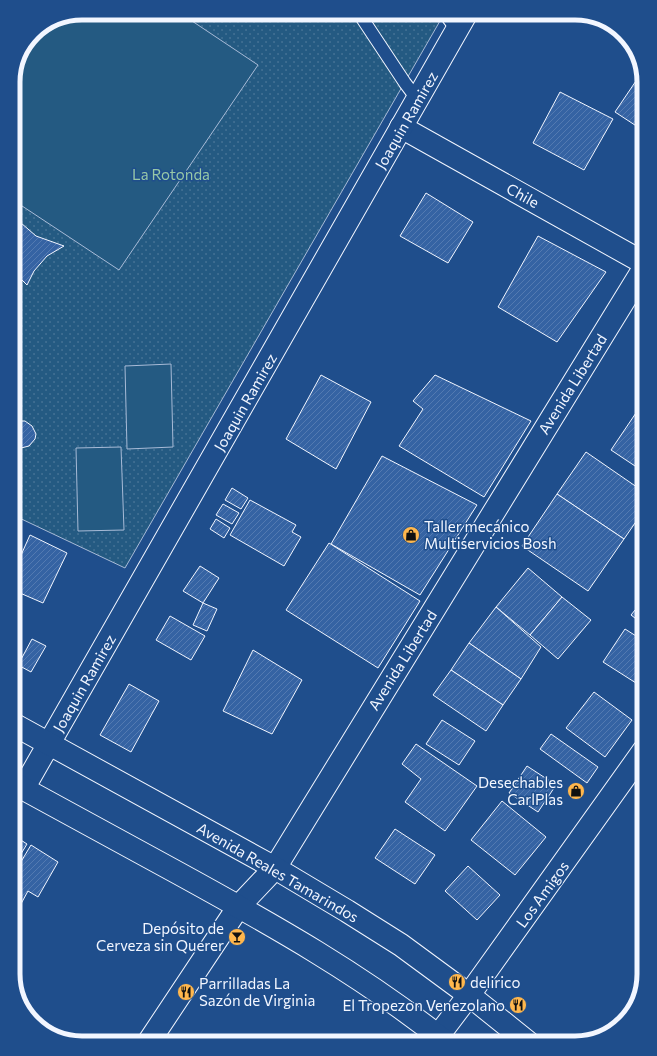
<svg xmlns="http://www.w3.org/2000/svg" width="657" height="1056" font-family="Commissioner,sans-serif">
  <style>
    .grass { fill: url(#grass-dots); stroke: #a8bbd7 }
    .garden { fill: #245a82; stroke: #a8bbd7 }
    .building { fill: url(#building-hatch); stroke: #f2f6ff }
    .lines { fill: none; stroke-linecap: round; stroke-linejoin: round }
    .service-casing { stroke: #f2f6ff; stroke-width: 14 }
    .minor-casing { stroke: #f2f6ff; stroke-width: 24 }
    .secondary-casing { stroke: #f2f6ff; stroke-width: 24 }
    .service { stroke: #1f4e8c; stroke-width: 12 }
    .minor { stroke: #1f4e8c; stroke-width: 22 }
    .secondary { stroke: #1f4e8c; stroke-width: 22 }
    .labels { text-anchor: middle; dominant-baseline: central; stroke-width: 3; stroke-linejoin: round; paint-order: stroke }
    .street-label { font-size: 15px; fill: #f2f6ff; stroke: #1f4e8c }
    .park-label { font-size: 15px; fill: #97c8a6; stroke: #1f4e8c }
    .poi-label { font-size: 15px; fill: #f2f6ff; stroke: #1f4e8c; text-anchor: start }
    .rim { fill: none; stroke: #f2f6ff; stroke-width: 5 }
  </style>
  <defs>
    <pattern id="grass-dots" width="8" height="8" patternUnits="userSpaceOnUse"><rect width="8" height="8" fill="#245a82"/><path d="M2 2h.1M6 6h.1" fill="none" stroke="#447295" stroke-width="1.8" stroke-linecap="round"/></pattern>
    <pattern id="building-hatch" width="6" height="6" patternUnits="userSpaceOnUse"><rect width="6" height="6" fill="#3563a3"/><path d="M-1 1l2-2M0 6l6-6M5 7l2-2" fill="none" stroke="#537ab1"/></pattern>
  </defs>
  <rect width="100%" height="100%" fill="#1f4e8c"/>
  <polygon class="grass" points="444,14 125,568 13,515 13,77 33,33 56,18"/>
  <g class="garden">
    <polygon points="186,17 258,65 119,270 13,200 13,77 33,33 56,18"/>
    <polygon points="171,364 173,447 127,449 125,366"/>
    <polygon points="121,447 124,530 78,531 76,448"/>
  </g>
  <g class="building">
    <polygon points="642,72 644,82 644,131 615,112"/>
    <polygon points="560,92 613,119 584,170 533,143"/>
    <polygon points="426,193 473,222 448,263 400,236"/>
    <polygon points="13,216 36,236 64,246 47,256 34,271 27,285 13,271"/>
    <polygon points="538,236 606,272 557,342 498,307"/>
    <polygon points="321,375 371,402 336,469 286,439"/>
    <polygon points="435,375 531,421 484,497 399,446 423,409 413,401"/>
    <polygon points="644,401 644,472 611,450"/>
    <polygon points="21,421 25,421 32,426 36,434 35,439 29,446 21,448 15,447 13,449 13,424"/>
    <polygon points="586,452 644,492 644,510 624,539 557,494"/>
    <polygon points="382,456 477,505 420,595 331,544"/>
    <polygon points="232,488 248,498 241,509 225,500"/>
    <polygon points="557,494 624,539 588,591 522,546"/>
    <polygon points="250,500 296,525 292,532 301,537 284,566 230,535"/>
    <polygon points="223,504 239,513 232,524 216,515"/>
    <polygon points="216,519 230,528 224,538 210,529"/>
    <polygon points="30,535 67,553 43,603 13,590 13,573"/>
    <polygon points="329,543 420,601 378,668 286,610"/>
    <polygon points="200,566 219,578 203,603 183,591"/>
    <polygon points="528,568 562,597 530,635 496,607"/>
    <polygon points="562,597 591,620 558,659 530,635"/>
    <polygon points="644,599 644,625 631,615"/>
    <polygon points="203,603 217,609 207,631 193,625"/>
    <polygon points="496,607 541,647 521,679 469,643"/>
    <polygon points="170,616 205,636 191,660 156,640"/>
    <polygon points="625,629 644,641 644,670 636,683 603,662"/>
    <polygon points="32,639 46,646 31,672 18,665"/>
    <polygon points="469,643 521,679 503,705 451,670"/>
    <polygon points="253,650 302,680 272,734 223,711"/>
    <polygon points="451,670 503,705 486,731 433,695"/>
    <polygon points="129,684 159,701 131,752 100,735"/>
    <polygon points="594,692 632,720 605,757 566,728"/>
    <polygon points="442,720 475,741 459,765 426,744"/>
    <polygon points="551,734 598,767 587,783 540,749"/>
    <polygon points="416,744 477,786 445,831 405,802 421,779 402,764"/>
    <polygon points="527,766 556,785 538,812 509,793"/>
    <polygon points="502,801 546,837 515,875 471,840"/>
    <polygon points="395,829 435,855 415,884 375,858"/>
    <polygon points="13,835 27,844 13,867"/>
    <polygon points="31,845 58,862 38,897 28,891 16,913 13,911 13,875"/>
    <polygon points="468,866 500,895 477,920 445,891"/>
  </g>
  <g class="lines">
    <g class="service-casing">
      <g id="service">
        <polyline points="445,14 457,30"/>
        <polyline points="360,15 405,83 417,99"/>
      </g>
    </g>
    <g class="minor-casing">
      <g id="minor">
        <polyline points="401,127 644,263"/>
        <polyline points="23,789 466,14"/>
        <polyline points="438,1036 469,995 644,750"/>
        <polyline points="148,1043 239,906 275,868 644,268"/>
      </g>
    </g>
    <g class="secondary-casing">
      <g id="secondary">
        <polyline points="13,724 275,868 347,911 401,945 469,995 529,1043"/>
        <path d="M13,783C68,813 123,843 178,873C271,924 364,976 447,1043"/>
      </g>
    </g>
    <use href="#service" class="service"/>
    <use href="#minor" class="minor"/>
    <use href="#secondary" class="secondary"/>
  </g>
  <defs>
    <g id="shop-disc" transform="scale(0.9)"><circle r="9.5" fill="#ffb74d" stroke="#1f4e8c"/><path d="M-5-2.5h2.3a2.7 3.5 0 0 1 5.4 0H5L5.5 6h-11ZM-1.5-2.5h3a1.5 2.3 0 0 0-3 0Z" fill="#111"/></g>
    <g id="bar-disc" transform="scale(0.9)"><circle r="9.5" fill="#ffb74d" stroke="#1f4e8c"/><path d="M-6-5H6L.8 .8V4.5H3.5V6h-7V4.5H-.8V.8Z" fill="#111"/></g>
    <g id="restaurant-disc" transform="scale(0.9)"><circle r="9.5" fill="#ffb74d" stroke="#1f4e8c"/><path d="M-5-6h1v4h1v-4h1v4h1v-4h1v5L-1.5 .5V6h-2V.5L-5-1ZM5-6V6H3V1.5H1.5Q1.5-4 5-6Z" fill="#111"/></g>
  </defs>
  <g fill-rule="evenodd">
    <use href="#shop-disc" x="411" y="535"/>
    <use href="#shop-disc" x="576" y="791"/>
    <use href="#bar-disc" x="237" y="937"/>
    <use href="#restaurant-disc" x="457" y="982"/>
    <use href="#restaurant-disc" x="186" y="992"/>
    <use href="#restaurant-disc" x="518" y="1005"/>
  </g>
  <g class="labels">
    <g class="street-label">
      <text transform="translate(406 120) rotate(-60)">Joaquin Ramirez</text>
      <text transform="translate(523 195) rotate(29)">Chile</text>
      <text transform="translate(572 384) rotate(-58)">Avenida Libertad</text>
      <text transform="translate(245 402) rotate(-60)">Joaquin Ramirez</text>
      <text transform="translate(402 660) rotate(-58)">Avenida Libertad</text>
      <text transform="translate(84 683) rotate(-60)">Joaquin Ramirez</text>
      <text transform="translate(278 872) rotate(30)">Avenida Reales Tamarindos</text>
      <text transform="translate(542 894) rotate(-54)">Los Amigos</text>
    </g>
    <g class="park-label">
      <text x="171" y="174">La Rotonda</text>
    </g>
    <g class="poi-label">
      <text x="424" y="526">Taller mecánico<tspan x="424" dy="17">Multiservicios Bosh</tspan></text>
      <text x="563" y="782" text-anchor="end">Desechables<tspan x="563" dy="17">CarlPlas</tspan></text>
      <text x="224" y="928" text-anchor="end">Depósito de<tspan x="224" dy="17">Cerveza sin Querer</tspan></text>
      <text x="470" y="982">delirico</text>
      <text x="199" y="983">Parrilladas La<tspan x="199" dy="17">Sazón de Virginia</tspan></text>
      <text x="505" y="1005" text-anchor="end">El Tropezon Venezolano</text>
    </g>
  </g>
  <path d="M0 0H657V1056H0ZM82 20H575A62 62 0 0 1 637 82V974A62 62 0 0 1 575 1036H82A62 62 0 0 1 20 974V82A62 62 0 0 1 82 20Z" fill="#1f4e8c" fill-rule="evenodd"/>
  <path class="rim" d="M82 20H575A62 62 0 0 1 637 82V974A62 62 0 0 1 575 1036H82A62 62 0 0 1 20 974V82A62 62 0 0 1 82 20Z"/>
</svg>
